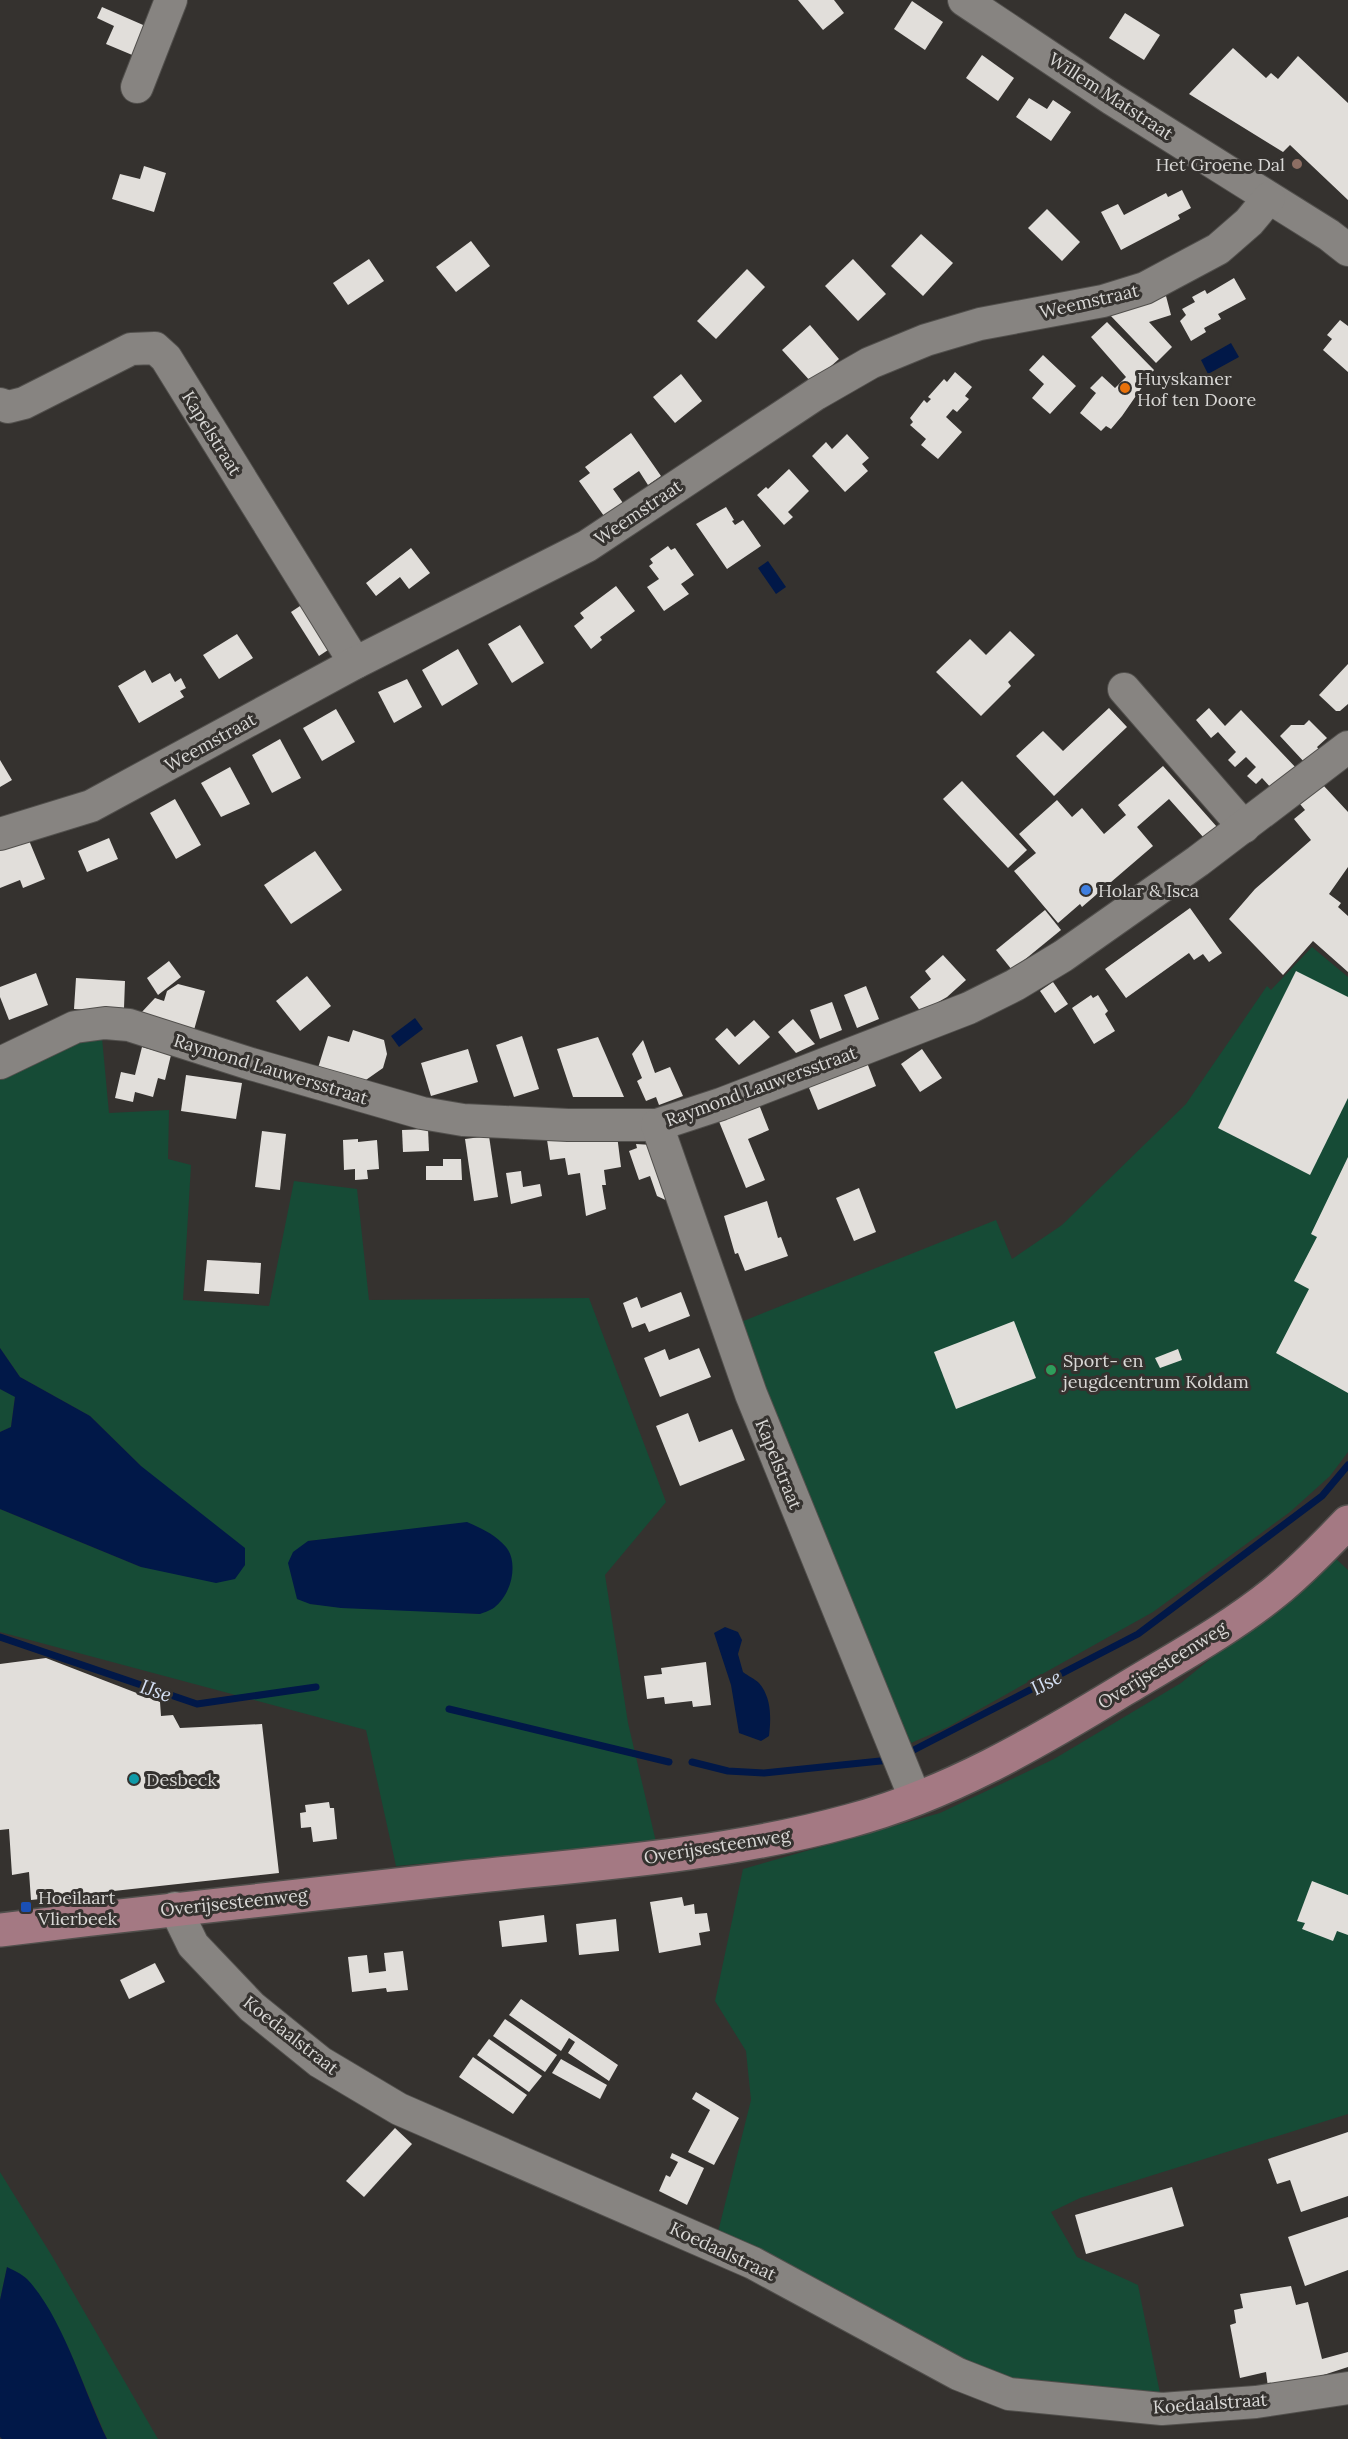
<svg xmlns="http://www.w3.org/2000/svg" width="1348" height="2439" font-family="Lora,serif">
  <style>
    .green { fill: #164b36; fill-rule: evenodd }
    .water { fill: #011848 }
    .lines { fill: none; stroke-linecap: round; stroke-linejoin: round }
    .stream { stroke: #011848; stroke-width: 7 }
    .building { fill: #e1deda }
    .minor-casing { stroke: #514f4c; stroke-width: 34 }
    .major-casing { stroke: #514f4c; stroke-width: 36 }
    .minor { stroke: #878481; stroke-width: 32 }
    .major { stroke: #a47983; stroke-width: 33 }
    .education-dot { fill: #8d6e63; stroke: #35322f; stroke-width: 2 }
    .food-dot { fill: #e8710a; stroke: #35322f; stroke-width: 2 }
    .shop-dot { fill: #3f7fe0; stroke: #35322f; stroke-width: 2 }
    .leisure-dot { fill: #2e9e5b; stroke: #35322f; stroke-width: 2 }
    .culture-dot { fill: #0f9aa8; stroke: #35322f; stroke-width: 2 }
    .transit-dot { fill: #1a4fb4; stroke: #35322f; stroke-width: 2 }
    .labels { text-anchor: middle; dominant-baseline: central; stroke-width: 6; stroke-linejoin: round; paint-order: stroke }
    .street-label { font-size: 18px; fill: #d9d8d6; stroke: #35322f }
    .poi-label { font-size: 18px; fill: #d9d8d6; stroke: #35322f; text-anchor: start }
    .water-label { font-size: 20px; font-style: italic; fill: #d4dff3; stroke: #35322f }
  </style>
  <rect width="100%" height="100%" fill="#35322f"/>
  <g class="green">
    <polygon points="1312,947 1348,977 1348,1452 1330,1476 1290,1512 1153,1612 948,1727 911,1743 794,1473 736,1324 996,1220 1012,1259 1062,1225 1186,1104 1267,986 1271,990"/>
    <path d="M102,1038L109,1113L169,1110L168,1159L191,1165L183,1300L269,1306L294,1181L357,1189L369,1300L589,1298L666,1502L605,1575L628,1723L656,1842L396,1866L366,1730L0,1632V1509L141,1567V1466L90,1416L20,1377L0,1348V1073L41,1049ZM378,1534L480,1614L310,1604L308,1541Z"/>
    <polygon points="0,1389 15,1396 11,1427 0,1432"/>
    <polygon points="1334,1557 1348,1570 1348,2114 1080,2198 1051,2212 1077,2257 1138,2285 1162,2403 1005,2398 713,2252 751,2100 746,2051 715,2001 743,1869 940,1813 1054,1759 1181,1683"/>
    <polygon points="0,2172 52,2256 158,2439 107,2439 68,2347 44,2304 26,2278 7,2267 0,2300"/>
  </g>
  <g class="water">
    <polygon points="1231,343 1239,357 1208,374 1201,360"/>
    <polygon points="768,561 786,587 776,594 758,568"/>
    <polygon points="415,1018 423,1029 399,1047 391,1036"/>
    <polygon points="0,1348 20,1377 90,1416 141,1466 245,1548 245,1565 235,1579 216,1583 141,1567 0,1509 0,1432 11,1427 15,1397 0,1389"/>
    <path d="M467,1522C481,1528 496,1535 506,1547C519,1563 511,1594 496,1606C492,1610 485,1612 480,1614L341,1608L310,1604L297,1599L288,1563L293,1552L308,1541Z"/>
    <path d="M725,1627L738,1632L742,1640L738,1654L743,1672C748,1676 755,1679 759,1683C772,1698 771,1719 769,1736L761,1741L739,1733L731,1685L714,1633Z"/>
    <path d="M7,2267C13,2270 22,2274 27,2279C63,2317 84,2392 107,2439H2L0,2437V2300Z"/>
  </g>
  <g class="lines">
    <g class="stream">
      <polyline points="0,1637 197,1704 316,1687"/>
      <polyline points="449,1709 669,1762"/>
      <polyline points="906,1754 1138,1634 1322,1496 1348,1465"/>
      <polyline points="692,1762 728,1771 764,1773 890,1760"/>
    </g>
  </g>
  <g class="building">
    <polygon points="798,0 834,0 844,13 823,30"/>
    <polygon points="912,1 943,22 925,50 894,29"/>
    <polygon points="102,7 150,28 137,57 106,44 114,26 97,18"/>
    <polygon points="1125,13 1160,35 1144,60 1109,38"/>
    <polygon points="1233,48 1266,78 1271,73 1278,79 1298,56 1348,103 1348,200 1290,145 1283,152 1189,94"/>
    <polygon points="982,55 1014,78 998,101 966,78"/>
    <polygon points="1029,98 1047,109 1053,100 1071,112 1051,141 1016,117"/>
    <polygon points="144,166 166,173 154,212 112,199 120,174 140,179"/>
    <polygon points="1182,190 1191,208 1178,215 1180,219 1121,250 1101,212 1118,204 1124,215 1166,193 1168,197"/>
    <polygon points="1047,209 1080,242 1062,261 1028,228"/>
    <polygon points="921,234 953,263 923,296 891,266"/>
    <polygon points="471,241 490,266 456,292 436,267"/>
    <polygon points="369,259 384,281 348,305 333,283"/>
    <polygon points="853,259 886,294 858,321 825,286"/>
    <polygon points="747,269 765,287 716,339 697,321"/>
    <polygon points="1234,278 1246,299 1218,314 1221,319 1204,328 1206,332 1191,341 1180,321 1186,315 1182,309 1195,302 1192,297 1205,290 1207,294"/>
    <polygon points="1166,296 1171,315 1149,322 1172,347 1156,363 1109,314"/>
    <polygon points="1340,320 1348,326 1348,372 1323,350 1332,339 1327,335"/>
    <polygon points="1107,322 1154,370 1122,416 1111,429 1106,426 1101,431 1080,413 1096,393 1090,388 1102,376 1115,388 1126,377 1091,337"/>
    <polygon points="810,325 839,359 812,383 782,350"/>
    <polygon points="1043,355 1076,386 1050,414 1032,398 1044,384 1029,370"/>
    <polygon points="955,372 972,387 965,396 969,399 957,412 953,409 946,417 962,432 938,459 921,445 926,439 910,425 913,422 910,418 924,400 927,403 931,399 928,397 944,379 947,382"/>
    <polygon points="681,374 702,401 675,423 653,397"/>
    <polygon points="631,433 661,476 648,485 639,471 613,489 623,503 604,516 579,481 590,473 585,467"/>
    <polygon points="847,434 869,458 862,464 868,471 845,492 812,456 826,442 832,449"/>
    <polygon points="789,469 809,491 788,512 793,517 784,525 757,495 766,487 768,489"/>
    <polygon points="726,507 734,520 732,521 735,525 743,520 761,546 727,569 696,524"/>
    <polygon points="668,546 671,550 675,548 694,575 681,584 689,594 664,611 647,587 659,579 649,566 653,563 650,559"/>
    <polygon points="411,548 430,573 409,589 400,577 376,596 366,583"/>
    <polygon points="616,586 635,611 600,637 602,640 591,649 574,626 584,618 580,613"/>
    <polygon points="306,602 334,646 319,656 291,612"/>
    <polygon points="520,625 544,663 512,683 488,644"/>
    <polygon points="1010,631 1035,655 1008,682 1011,686 981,716 936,672 970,639 986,655"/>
    <polygon points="237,634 253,658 219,679 203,655"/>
    <polygon points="458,649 478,684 442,706 422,670"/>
    <polygon points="1348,664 1348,704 1340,711 1336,711 1319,695"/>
    <polygon points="145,670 152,683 170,673 175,682 181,678 186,688 180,691 184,697 139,723 118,686"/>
    <polygon points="407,679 422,707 394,723 378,692"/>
    <polygon points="1109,708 1127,727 1054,796 1016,756 1043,731 1063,751"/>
    <polygon points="1209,708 1225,726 1241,710 1299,771 1272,789 1262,778 1256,784 1247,776 1256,767 1246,757 1235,767 1228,760 1236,752 1218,732 1211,738 1196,720"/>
    <polygon points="336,709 355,742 322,761 303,728"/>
    <polygon points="1309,720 1327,738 1317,747 1321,752 1306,764 1280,736 1291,725 1304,725"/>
    <polygon points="280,739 301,778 272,793 252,755"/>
    <polygon points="0,760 12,780 0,787"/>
    <polygon points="1163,766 1217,827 1204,838 1169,799 1137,827 1153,846 1082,907 1080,904 1058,923 1014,871 1036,853 1019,834 1057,800 1072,817 1082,808 1104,834 1126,815 1118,805"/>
    <polygon points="230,767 250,804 221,817 201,783"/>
    <polygon points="962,781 1027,850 1008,868 943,799"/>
    <polygon points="1323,785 1348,812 1348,867 1329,894 1341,903 1338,907 1348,916 1348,972 1313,941 1283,975 1229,919 1255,889 1311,840 1294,819 1305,810 1300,804"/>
    <polygon points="175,799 201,845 176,859 150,813"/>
    <polygon points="28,838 45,879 23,888 20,880 0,888 0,850"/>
    <polygon points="109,838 118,859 87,872 78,851"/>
    <polygon points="315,851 342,890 291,924 264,885"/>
    <polygon points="1190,908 1222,953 1209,962 1203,954 1194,960 1189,953 1126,998 1105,969"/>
    <polygon points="1045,910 1061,930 1012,970 996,950"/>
    <polygon points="943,955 966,980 947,997 921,1012 910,997 931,979 925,971"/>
    <polygon points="169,961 181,977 158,995 147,978"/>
    <polygon points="1296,971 1348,997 1348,1098 1310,1175 1218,1128"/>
    <polygon points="36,973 48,1005 9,1020 0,997 0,987"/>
    <polygon points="307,976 331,1006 300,1031 276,1001"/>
    <polygon points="76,978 125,981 124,1008 103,1007 103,1011 74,1009"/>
    <polygon points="1053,982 1068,1004 1055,1013 1040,991"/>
    <polygon points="178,984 205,991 194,1030 140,1014 155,998 164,1001 167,991"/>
    <polygon points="866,986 879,1019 857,1028 844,995"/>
    <polygon points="1091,995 1093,998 1098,995 1108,1011 1105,1014 1115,1031 1094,1044 1072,1008"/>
    <polygon points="832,1002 842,1030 820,1039 810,1010"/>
    <polygon points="793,1019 815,1044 796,1053 778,1032"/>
    <polygon points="754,1020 770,1037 739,1065 715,1039 727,1028 735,1037"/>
    <polygon points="353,1030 384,1040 387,1054 383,1068 363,1082 318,1068 328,1036 349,1042"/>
    <polygon points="522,1036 539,1089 514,1097 496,1045"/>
    <polygon points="598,1037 624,1097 573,1097 557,1049"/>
    <polygon points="643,1040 655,1073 670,1067 683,1096 659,1105 656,1097 646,1101 637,1081 642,1078 632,1054"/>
    <polygon points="142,1047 171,1055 165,1080 158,1078 153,1097 135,1092 133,1102 115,1098 121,1072 135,1075"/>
    <polygon points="468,1049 478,1082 431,1096 421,1063"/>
    <polygon points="922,1049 942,1078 920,1092 901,1064"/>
    <polygon points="866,1060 876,1086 818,1110 807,1083"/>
    <polygon points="186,1075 242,1083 236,1119 181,1111"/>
    <polygon points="758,1102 769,1130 748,1139 765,1180 746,1188 718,1119"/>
    <polygon points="428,1129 429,1151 403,1152 402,1130"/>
    <polygon points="262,1131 286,1134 280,1190 255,1187"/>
    <polygon points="546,1133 617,1135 621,1167 604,1170 606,1185 602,1185 606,1209 586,1216 580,1173 568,1175 565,1158 550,1160"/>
    <polygon points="489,1136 498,1197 474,1201 465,1139"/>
    <polygon points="358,1139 358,1142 377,1140 379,1169 367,1170 368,1179 355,1180 355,1169 344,1170 343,1140"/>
    <polygon points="636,1144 652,1145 672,1203 657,1196 650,1176 639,1180 629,1151 637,1148"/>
    <polygon points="1348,1157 1348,1393 1276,1353 1309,1289 1294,1281 1317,1237 1311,1234"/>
    <polygon points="443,1159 461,1159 462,1180 426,1180 426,1166 443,1166"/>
    <polygon points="521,1171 523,1187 540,1184 542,1196 511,1204 506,1173"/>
    <polygon points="859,1188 876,1232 854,1241 836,1198"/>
    <polygon points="767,1201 778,1238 781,1237 788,1256 745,1271 738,1253 735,1254 724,1216"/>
    <polygon points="207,1260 261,1263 259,1294 204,1291"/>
    <polygon points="681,1292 690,1316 649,1332 645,1323 632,1328 623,1303 637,1297 641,1308"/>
    <polygon points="1014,1321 1036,1378 956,1409 934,1352"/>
    <polygon points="699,1348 711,1377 660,1397 644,1358 665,1349 669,1360"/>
    <polygon points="1178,1349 1182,1360 1160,1368 1155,1358"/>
    <polygon points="688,1413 699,1442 732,1429 745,1460 680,1486 656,1426"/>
    <polygon points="46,1658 160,1702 161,1716 173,1715 180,1728 262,1724 279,1873 31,1900 29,1872 12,1875 9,1829 0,1830 0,1664"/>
    <polygon points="706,1662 711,1705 693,1707 692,1701 665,1704 664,1697 647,1699 644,1676 662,1674 661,1668"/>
    <polygon points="329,1802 330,1808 334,1808 337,1839 313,1842 311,1827 301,1828 300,1813 306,1812 305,1805"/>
    <polygon points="1312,1881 1348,1895 1348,1935 1337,1931 1333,1941 1302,1929 1305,1923 1297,1921"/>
    <polygon points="682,1897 684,1906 694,1904 695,1914 707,1913 710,1931 699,1933 701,1945 659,1953 650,1902"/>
    <polygon points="544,1915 547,1942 502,1947 499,1921"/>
    <polygon points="616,1919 619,1951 579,1955 576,1924"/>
    <polygon points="403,1951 408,1990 387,1992 386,1988 352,1992 348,1957 367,1955 369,1973 386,1971 384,1953"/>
    <polygon points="155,1963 165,1982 129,1999 120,1980"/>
    <polygon points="521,1999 618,2065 609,2081 568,2053 575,2042 569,2038 561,2051 509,2015"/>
    <polygon points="505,2019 557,2055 545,2072 493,2036"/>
    <polygon points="489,2039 542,2076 529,2092 477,2055"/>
    <polygon points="473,2057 527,2095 513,2114 459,2077"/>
    <polygon points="561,2059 607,2085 600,2099 552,2073"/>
    <polygon points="696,2092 739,2118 714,2165 688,2152 710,2110 692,2099"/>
    <polygon points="395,2128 412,2144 364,2197 346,2181"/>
    <polygon points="1348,2132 1348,2196 1301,2212 1290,2180 1277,2184 1268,2159"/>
    <polygon points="672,2153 704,2168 687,2205 659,2191 666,2175 670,2177 678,2162 670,2158"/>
    <polygon points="1172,2187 1184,2226 1086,2254 1075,2215"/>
    <polygon points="1348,2217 1348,2270 1305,2286 1288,2237"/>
    <polygon points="1291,2286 1296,2305 1308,2302 1322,2359 1348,2352 1348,2367 1302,2382 1268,2387 1266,2372 1240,2378 1230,2325 1236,2323 1234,2310 1243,2308 1240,2294"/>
  </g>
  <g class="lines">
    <g class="minor-casing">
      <g id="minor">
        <polyline points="964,0 1112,99 1329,235 1348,250"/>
        <polyline points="137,87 171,0"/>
        <polyline points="0,404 8,407 24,403 131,349 155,348 166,358 355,663"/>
        <polyline points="1124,689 1244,827"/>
        <polyline points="0,834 91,806 355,663 587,546 816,394 870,363 926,340 980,324 1103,301 1145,288 1218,249 1249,222 1269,198"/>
        <polyline points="0,1063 75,1027 105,1023 129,1025 251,1064 422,1113 463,1120 568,1125 657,1125 721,1104 969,1008 1015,985 1063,956 1198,861 1348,747"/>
        <polyline points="657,1125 751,1394 915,1798"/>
        <polyline points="175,1908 193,1945 252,2007 320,2062 399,2109 753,2263 958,2374 1009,2394 1162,2409 1256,2402 1348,2388"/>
      </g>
    </g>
    <g class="major-casing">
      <path id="major" d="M0,1930C156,1911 312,1894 469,1877C595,1864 725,1855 849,1821C947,1795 1036,1743 1123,1690C1174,1659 1228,1630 1275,1592C1301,1571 1325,1546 1348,1522"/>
    </g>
    <use href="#minor" class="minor"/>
    <use href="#major" class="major"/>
  </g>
  <circle class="education-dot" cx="1297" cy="164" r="6"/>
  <circle class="food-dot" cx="1125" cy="388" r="6"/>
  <circle class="shop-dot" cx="1086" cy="890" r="6"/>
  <circle class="leisure-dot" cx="1051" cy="1370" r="6"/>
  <circle class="culture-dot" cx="134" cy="1779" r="6"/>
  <rect class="transit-dot" x="20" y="1901" width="12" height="12" rx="3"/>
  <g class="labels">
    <g class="street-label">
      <text transform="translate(1111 96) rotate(33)">Willem Matstraat</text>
      <text transform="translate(1089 301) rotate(-13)">Weemstraat</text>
      <text transform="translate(212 433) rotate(58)">Kapelstraat</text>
      <text transform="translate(638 512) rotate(-34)">Weemstraat</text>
      <text transform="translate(210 742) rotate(-29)">Weemstraat</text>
      <text transform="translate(271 1069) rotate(17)">Raymond Lauwersstraat</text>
      <text transform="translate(761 1086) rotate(-20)">Raymond Lauwersstraat</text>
      <text transform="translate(779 1464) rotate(68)">Kapelstraat</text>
      <text transform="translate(1162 1665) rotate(-32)">Overijsesteenweg</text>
      <text transform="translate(717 1846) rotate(-9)">Overijsesteenweg</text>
      <text transform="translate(234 1902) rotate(-6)">Overijsesteenweg</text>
      <text transform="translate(291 2035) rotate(38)">Koedaalstraat</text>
      <text transform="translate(723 2251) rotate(25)">Koedaalstraat</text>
      <text transform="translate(1210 2403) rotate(-4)">Koedaalstraat</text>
    </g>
    <g class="poi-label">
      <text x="1285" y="164" text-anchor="end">Het Groene Dal</text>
      <text x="1137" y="378">Huyskamer<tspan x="1137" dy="21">Hof ten Doore</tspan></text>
      <text x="1098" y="890">Holar &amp; Isca</text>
      <text x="1063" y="1360">Sport- en<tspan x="1063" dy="21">jeugdcentrum Koldam</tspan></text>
      <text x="146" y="1779">Desbeck</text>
      <text x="38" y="1897">Hoeilaart<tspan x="38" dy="21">Vlierbeek</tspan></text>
    </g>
    <g class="water-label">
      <text transform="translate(1046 1682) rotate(-28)">IJse</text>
      <text transform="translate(156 1690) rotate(19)">IJse</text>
    </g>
  </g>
</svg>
